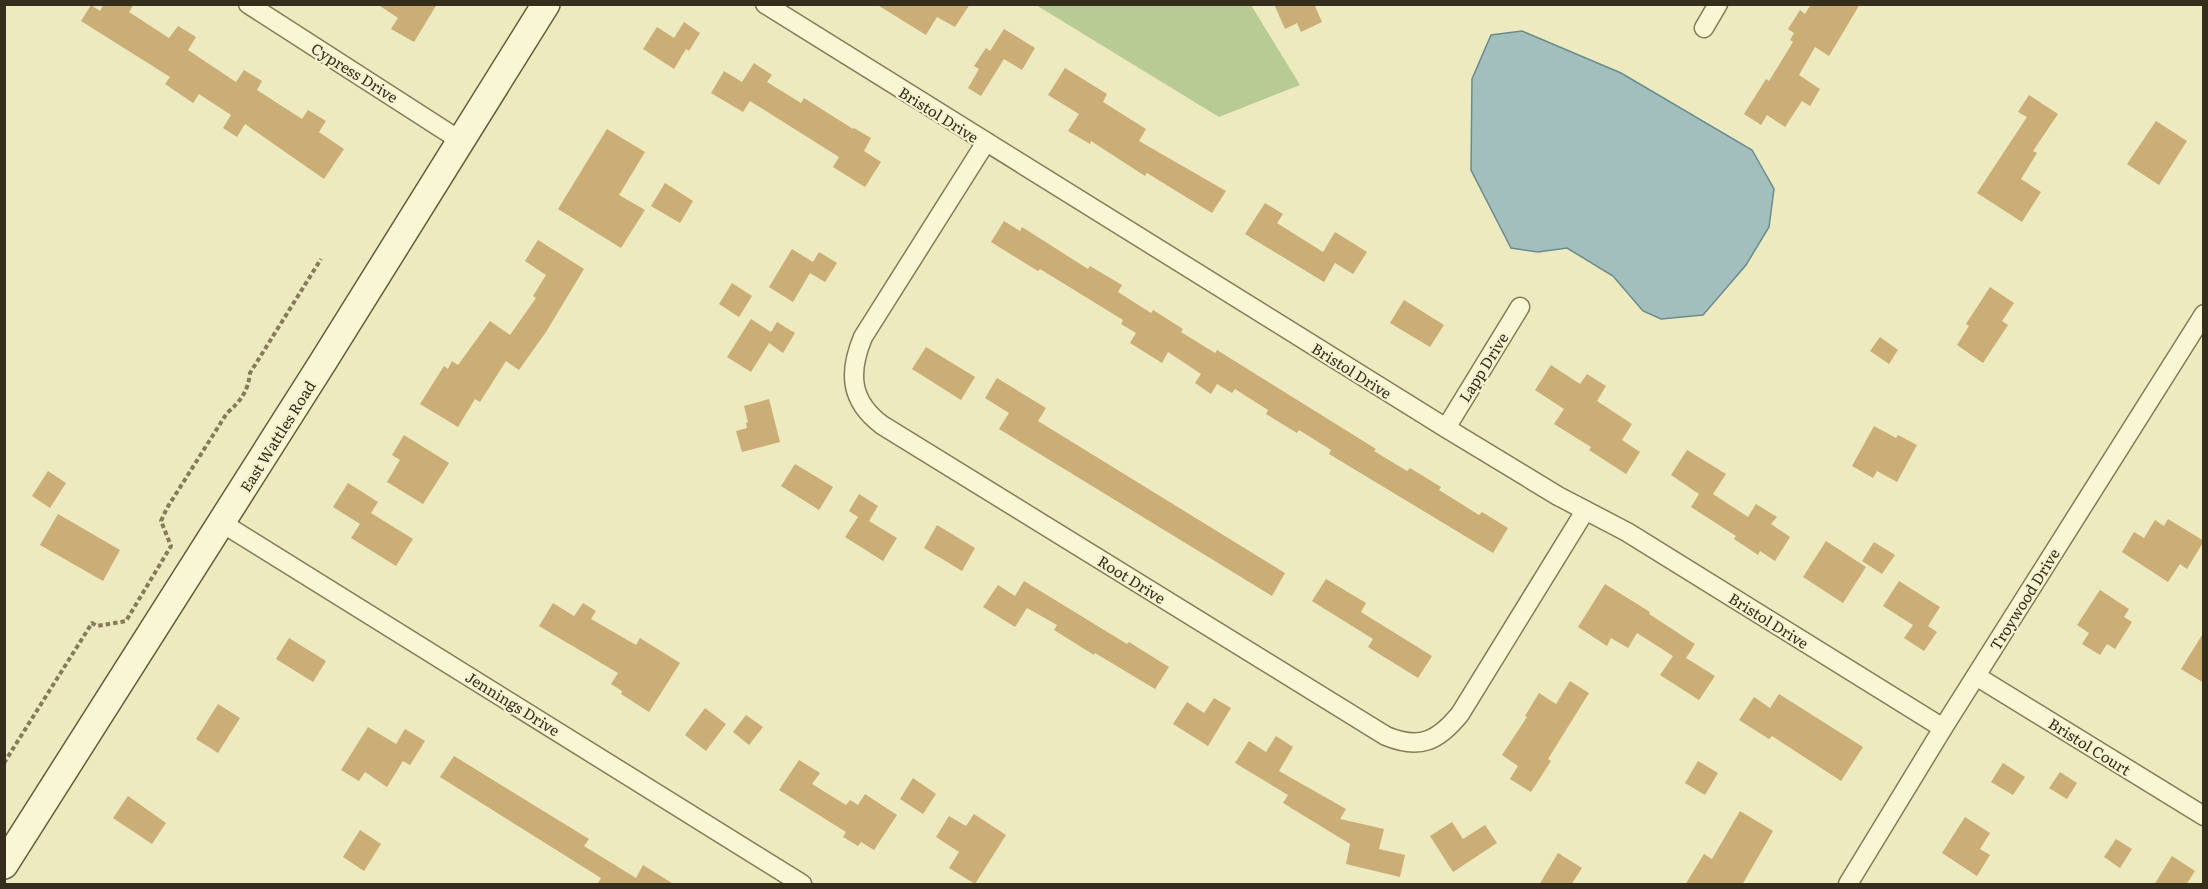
<svg xmlns="http://www.w3.org/2000/svg" width="2208" height="889" font-family="Literata,serif">
  <style>
    .green { fill: #b8cb94 }
    .water { fill: #a3bfbd; stroke: #6a8c8c; stroke-width: 1.5 }
    .building { fill: #cbad76 }
    .lines { fill: none; stroke-linecap: round; stroke-linejoin: round }
    .street-casing { stroke: #857b58; stroke-width: 21 }
    .secondary-casing { stroke: #675b3c; stroke-width: 30 }
    .path { stroke: #857b58; stroke-width: 4; stroke-dasharray: 4.5 3; stroke-linecap: butt }
    .street { stroke: #f8f6d3; stroke-width: 18 }
    .secondary { stroke: #f8f6d3; stroke-width: 27 }
    .labels { text-anchor: middle; dominant-baseline: central; stroke-width: 4.5; stroke-linejoin: round; paint-order: stroke }
    .street-label { font-size: 15px; fill: #352e1c; stroke: #f5f2cf }
  </style>
  <rect width="100%" height="100%" fill="#edeac0"/>
  <polygon class="green" points="1036,5 1251,5 1300,85 1219,117"/>
  <polygon class="water" points="1522,31 1621,73 1752,150 1774,189 1769,227 1746,265 1703,315 1661,319 1643,311 1613,276 1567,248 1538,252 1511,248 1471,170 1472,79 1491,35"/>
  <g class="building">
    <polygon points="104,4 134,4 129,12 169,38 178,26 196,37 188,50 236,82 244,70 262,81 257,90 302,119 308,110 326,121 319,132 344,149 324,179 245,124 237,137 223,128 231,115 199,94 193,103 165,84 170,77 81,21 91,5 100,11"/>
    <polygon points="377,4 437,4 414,42 391,29 398,18"/>
    <polygon points="876,4 970,4 955,27 937,17 926,35"/>
    <polygon points="1274,4 1314,4 1322,22 1301,32 1297,23 1285,29"/>
    <polygon points="1811,4 1860,4 1829,56 1815,47 1799,75 1820,89 1810,106 1802,101 1785,127 1767,115 1761,125 1744,114 1766,79 1769,81 1793,42 1790,40 1794,33 1788,29 1800,10 1805,14"/>
    <polygon points="684,22 700,33 689,51 686,49 674,69 643,49 657,27 674,38"/>
    <polygon points="1004,29 1035,48 1022,70 1004,59 981,96 968,88 979,69 974,66 986,48 990,51"/>
    <polygon points="754,63 772,75 767,82 801,103 804,98 853,129 854,128 871,138 864,151 881,162 865,187 833,167 839,157 750,101 743,112 711,93 724,71 742,82"/>
    <polygon points="1065,68 1107,94 1103,102 1146,129 1139,141 1226,191 1212,213 1147,173 1145,176 1091,141 1090,144 1068,131 1079,114 1048,95"/>
    <polygon points="2029,95 2058,114 2033,151 2037,153 2021,179 2041,192 2022,222 1977,193 2027,117 2018,112"/>
    <polygon points="2156,121 2187,141 2159,185 2127,164"/>
    <polygon points="607,129 645,152 619,195 645,210 621,248 558,209"/>
    <polygon points="665,183 693,201 680,223 651,206"/>
    <polygon points="1265,203 1283,214 1277,223 1323,252 1335,232 1367,252 1353,274 1335,263 1324,282 1245,234"/>
    <polygon points="1004,221 1020,231 1022,227 1088,269 1090,266 1122,285 1118,292 1151,313 1153,310 1183,329 1181,332 1215,353 1217,350 1376,449 1374,451 1407,471 1410,468 1441,487 1439,490 1479,515 1482,512 1508,528 1493,553 1329,454 1331,450 1299,430 1297,433 1266,414 1268,410 1235,389 1232,393 1217,384 1211,394 1195,383 1201,374 1168,352 1162,363 1130,343 1136,333 1121,324 1123,320 1040,269 1038,271 991,242"/>
    <polygon points="538,240 584,269 546,332 519,370 506,361 480,402 475,399 458,427 420,404 444,366 448,369 452,361 458,365 490,321 510,335 536,298 533,296 546,275 525,261"/>
    <polygon points="792,249 813,262 819,252 837,263 825,282 810,273 793,302 769,287"/>
    <polygon points="732,283 752,296 739,317 719,304"/>
    <polygon points="1990,287 2014,303 2002,321 2008,325 1983,363 1957,345 1969,326 1966,324"/>
    <polygon points="1404,300 1444,325 1430,347 1390,323"/>
    <polygon points="751,319 771,332 777,322 795,333 783,353 769,343 751,372 727,357"/>
    <polygon points="1880,337 1898,350 1889,364 1870,351"/>
    <polygon points="926,347 975,377 961,400 912,369"/>
    <polygon points="1551,365 1580,384 1587,374 1606,386 1597,401 1632,424 1622,440 1640,452 1626,474 1589,450 1591,447 1554,424 1564,409 1535,390"/>
    <polygon points="997,378 1046,408 1038,421 1285,573 1272,596 999,429 1009,413 985,398"/>
    <polygon points="769,399 780,442 742,452 736,431 747,428 746,423 748,422 744,406"/>
    <polygon points="1874,426 1896,438 1898,435 1917,445 1897,482 1877,471 1873,478 1852,466"/>
    <polygon points="404,435 449,463 423,504 387,482 400,460 392,455"/>
    <polygon points="1687,450 1726,474 1713,494 1748,517 1756,504 1777,517 1771,524 1790,537 1775,561 1760,551 1758,555 1734,539 1736,536 1691,507 1699,494 1671,475"/>
    <polygon points="795,464 833,487 819,510 781,486"/>
    <polygon points="48,471 66,483 50,508 32,496"/>
    <polygon points="348,483 378,502 371,513 413,539 396,566 351,538 360,524 333,507"/>
    <polygon points="859,494 878,506 869,521 897,538 883,561 845,537 858,517 849,511"/>
    <polygon points="58,514 120,550 103,581 40,545"/>
    <polygon points="2168,519 2204,541 2187,569 2180,564 2168,582 2122,552 2134,532 2144,538 2155,520 2164,526"/>
    <polygon points="937,525 975,548 962,571 924,548"/>
    <polygon points="1826,541 1866,567 1843,603 1803,577"/>
    <polygon points="1874,542 1895,555 1882,574 1862,561"/>
    <polygon points="1326,579 1366,603 1361,612 1432,656 1418,678 1368,647 1373,639 1312,601"/>
    <polygon points="1024,581 1127,644 1129,642 1169,667 1155,689 1095,653 1094,655 1054,630 1057,625 1027,608 1015,627 983,607 998,585 1015,596"/>
    <polygon points="1899,581 1940,607 1928,626 1937,632 1924,651 1904,638 1913,625 1883,606"/>
    <polygon points="1605,584 1650,612 1649,614 1695,644 1686,658 1715,676 1699,700 1660,675 1673,656 1637,633 1628,648 1611,638 1607,646 1578,627"/>
    <polygon points="2100,590 2129,609 2124,617 2132,622 2115,649 2107,644 2100,655 2082,644 2089,633 2077,625"/>
    <polygon points="553,603 574,616 583,603 596,611 591,619 636,645 640,638 680,663 649,712 621,694 622,691 611,684 618,673 539,626"/>
    <polygon points="2204,632 2204,683 2181,669"/>
    <polygon points="289,638 326,661 313,682 276,659"/>
    <polygon points="1570,681 1589,693 1548,759 1551,761 1531,792 1510,779 1518,766 1502,755 1527,717 1525,716 1539,693 1556,704"/>
    <polygon points="1779,694 1863,747 1841,781 1772,736 1769,739 1739,720 1754,697 1770,708"/>
    <polygon points="1214,698 1231,708 1208,746 1173,724 1187,702 1204,713"/>
    <polygon points="218,704 240,718 218,753 196,739"/>
    <polygon points="705,708 726,724 706,751 685,735"/>
    <polygon points="746,715 763,727 749,745 733,732"/>
    <polygon points="368,727 396,744 405,729 425,741 410,765 403,761 387,787 365,772 359,781 341,770"/>
    <polygon points="1276,736 1293,747 1279,771 1346,809 1340,819 1384,829 1379,849 1405,855 1400,877 1346,864 1350,844 1283,803 1288,795 1235,763 1249,741 1266,752"/>
    <polygon points="454,756 589,839 584,846 636,878 643,865 675,885 597,885 601,878 440,777"/>
    <polygon points="799,760 820,773 812,784 846,805 850,800 858,805 865,794 897,815 874,850 861,842 858,846 843,837 846,832 779,790"/>
    <polygon points="1698,761 1718,773 1705,795 1685,783"/>
    <polygon points="2003,763 2025,777 2013,795 1991,782"/>
    <polygon points="2060,772 2077,783 2067,799 2049,788"/>
    <polygon points="913,778 936,794 923,814 900,799"/>
    <polygon points="128,796 166,823 152,844 113,818"/>
    <polygon points="1740,811 1773,831 1742,885 1685,885 1704,854 1712,859"/>
    <polygon points="974,814 1006,835 975,884 949,868 959,852 936,837 949,816 966,826"/>
    <polygon points="1965,817 1990,833 1980,849 1990,855 1977,876 1942,853"/>
    <polygon points="1452,822 1463,839 1485,825 1497,843 1453,872 1430,836"/>
    <polygon points="360,830 381,844 364,871 343,857"/>
    <polygon points="2116,839 2132,849 2120,868 2104,857"/>
    <polygon points="1558,853 1582,868 1571,885 1539,885"/>
    <polygon points="2172,856 2195,871 2186,885 2154,885"/>
  </g>
  <g class="lines">
    <g class="street-casing">
      <g id="street">
        <polyline points="248,4 461,141"/>
        <polyline points="765,4 1446,428 1558,496 1627,532 1943,728"/>
        <polyline points="1704,28 1718,4"/>
        <path d="M986,142L863,337C848,373 850,401 882,425L1386,736C1420,750 1438,741 1460,714L1585,511"/>
        <polyline points="1446,428 1520,307"/>
        <polyline points="222,523 802,884"/>
        <polyline points="1976,676 2204,816"/>
        <polyline points="1848,884 1943,728 2204,314"/>
      </g>
    </g>
    <g class="secondary-casing">
      <polyline id="secondary" points="4,865 323,362 546,4"/>
    </g>
    <path class="path" d="M4,763L92,623L97,626L126,621L171,546L161,521L167,508L227,413C241,401 248,391 250,373L321,259"/>
    <use href="#street" class="street"/>
    <use href="#secondary" class="secondary"/>
  </g>
  <g class="labels">
    <g class="street-label">
      <text transform="translate(355 72) rotate(32)">Cypress Drive</text>
      <text transform="translate(939 114) rotate(32)">Bristol Drive</text>
      <text transform="translate(1483 367) rotate(-58)">Lapp Drive</text>
      <text transform="translate(1352 370) rotate(32)">Bristol Drive</text>
      <text transform="translate(277 436) rotate(-58)">East Wattles Road</text>
      <text transform="translate(1132 579) rotate(32)">Root Drive</text>
      <text transform="translate(2024 599) rotate(-58)">Troywood Drive</text>
      <text transform="translate(1769 620) rotate(32)">Bristol Drive</text>
      <text transform="translate(513 703) rotate(32)">Jennings Drive</text>
      <text transform="translate(2090 746) rotate(32)">Bristol Court</text>
    </g>
  </g>
  <rect width="2208" height="889" fill="none" stroke="#352e1c" stroke-width="12"/>
</svg>
